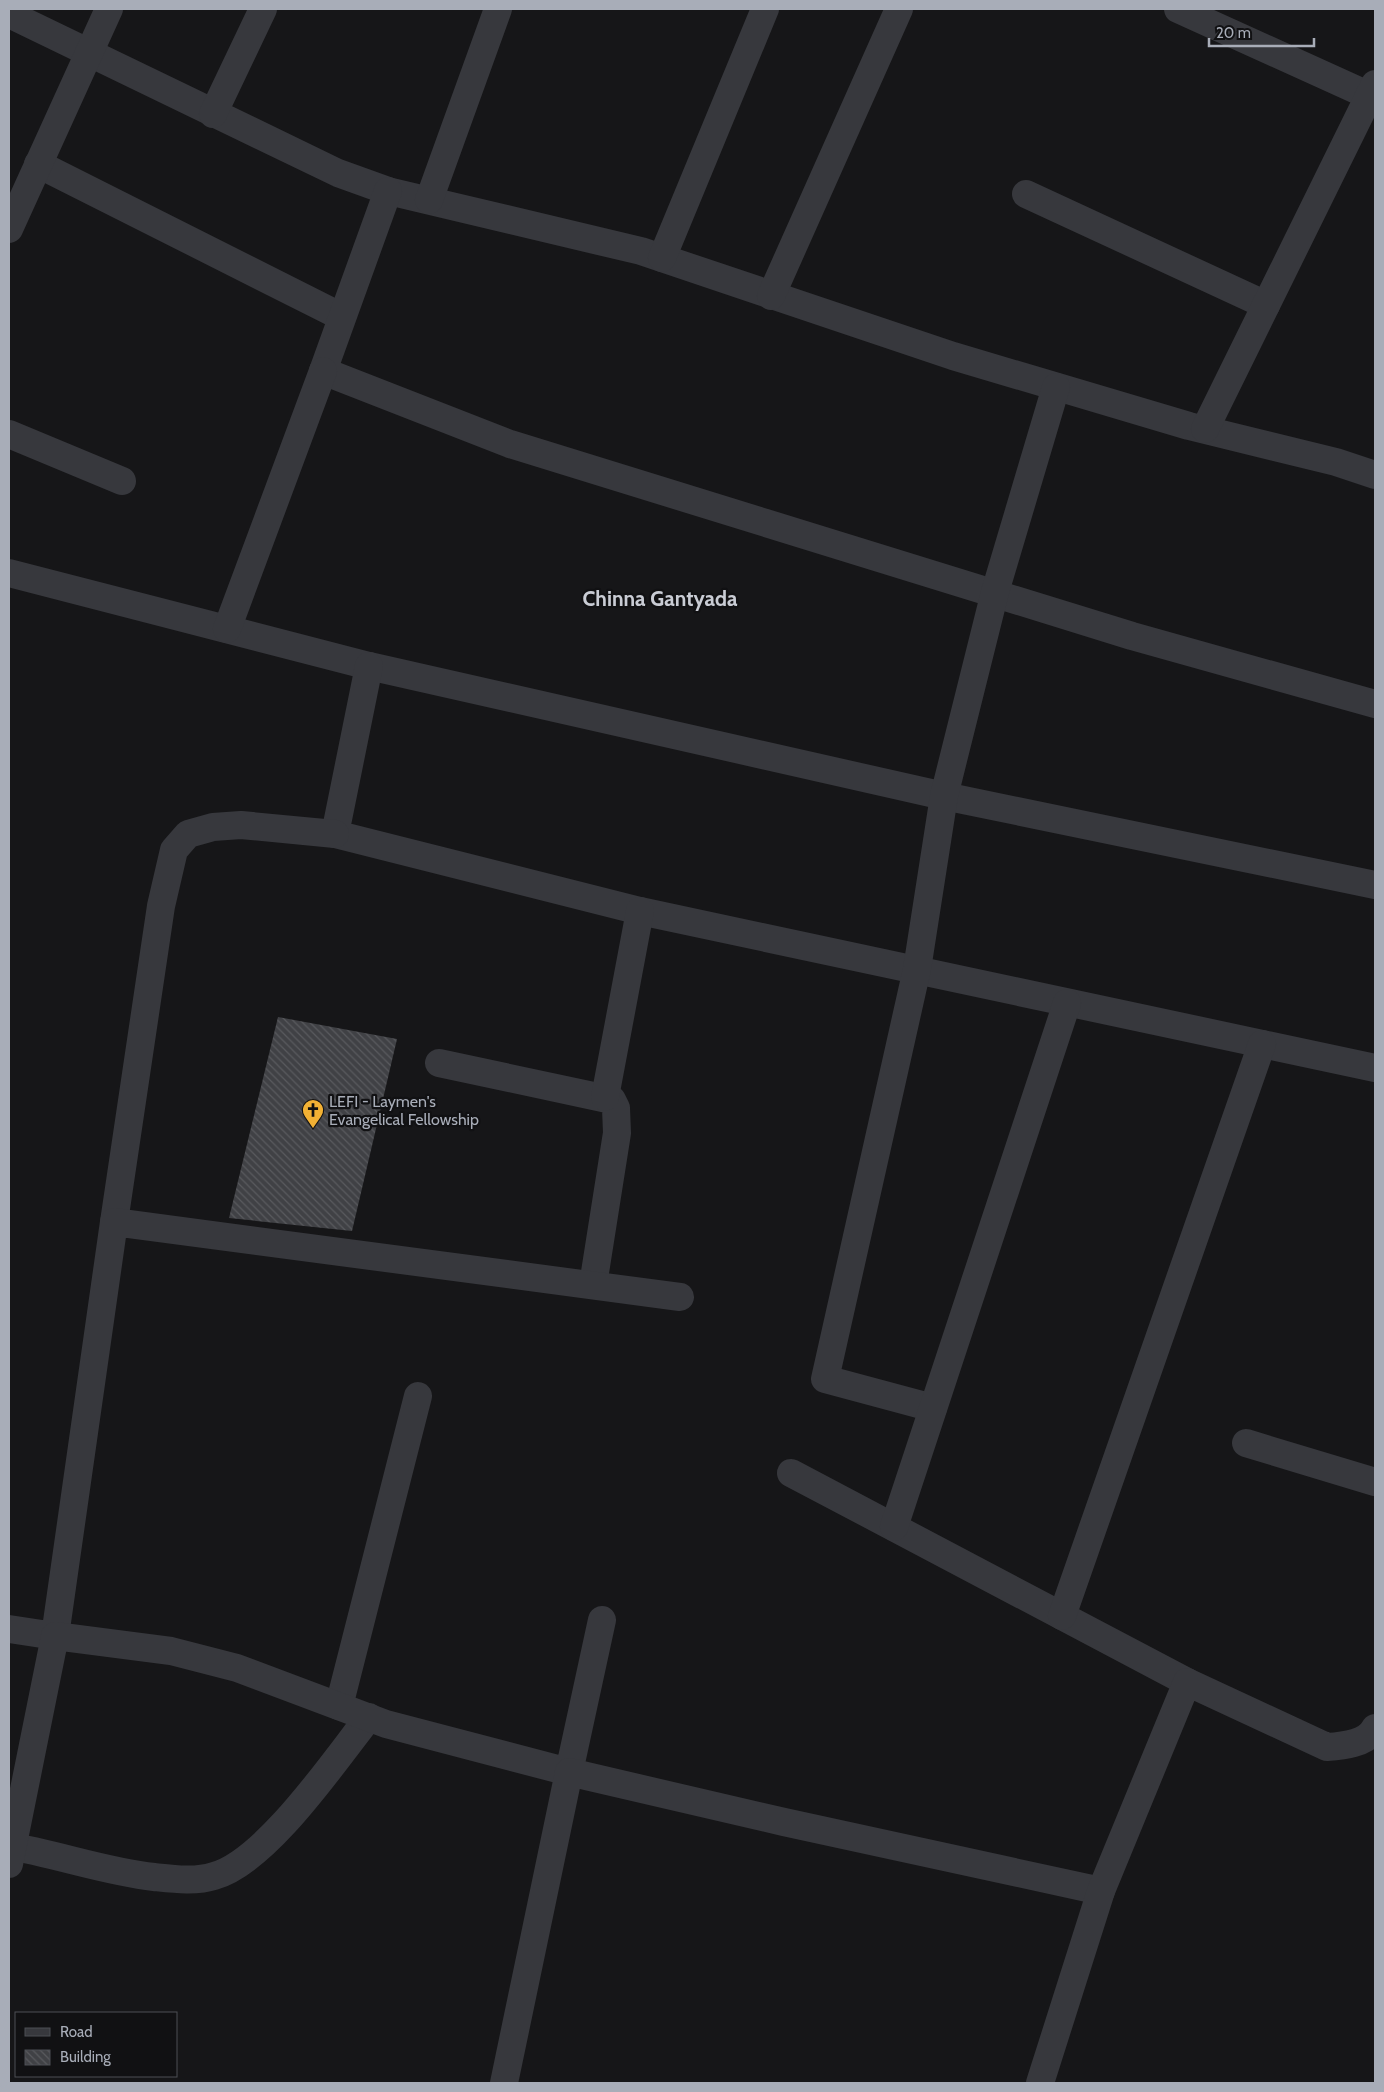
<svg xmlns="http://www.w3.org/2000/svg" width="1384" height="2092" font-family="Cabin,sans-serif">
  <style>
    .building { fill: url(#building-back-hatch) }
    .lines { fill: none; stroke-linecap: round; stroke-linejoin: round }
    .minor { stroke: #37383d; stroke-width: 28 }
    .labels { text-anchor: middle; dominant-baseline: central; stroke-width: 4.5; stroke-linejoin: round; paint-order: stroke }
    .poi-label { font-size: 16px; fill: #a8adb8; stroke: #111113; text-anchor: start }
    .district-label { font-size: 21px; font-weight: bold; fill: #c9ccd4; stroke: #111113 }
  </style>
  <defs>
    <pattern id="building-back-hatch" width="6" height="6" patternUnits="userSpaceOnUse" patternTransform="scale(1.25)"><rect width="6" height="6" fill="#404145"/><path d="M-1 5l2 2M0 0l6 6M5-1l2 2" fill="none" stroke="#595a5e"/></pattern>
  </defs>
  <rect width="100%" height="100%" fill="#161618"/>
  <polygon class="building" points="278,1017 397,1039 352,1231 229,1218"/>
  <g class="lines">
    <g class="minor">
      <polyline points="1178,9 1370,96"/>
      <polyline points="9,14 338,173 388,191 641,251 953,356 1189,426 1336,462 1375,475"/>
      <polyline points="213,114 263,9"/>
      <polyline points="38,164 342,317"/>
      <polyline points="388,191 323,371 510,444 1132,636 1375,704"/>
      <polyline points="1026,194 1266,305"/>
      <polyline points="429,200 498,9"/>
      <polyline points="9,229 109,9"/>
      <polyline points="662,258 765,9"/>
      <polyline points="771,296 899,9"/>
      <polyline points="1205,429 1375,84"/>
      <polyline points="9,434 122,481"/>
      <polyline points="9,573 369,666 944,796 1375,885"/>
      <polyline points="227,629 323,371"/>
      <polyline points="369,666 335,834 640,911 1375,1068"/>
      <polyline points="439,1063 612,1100 616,1108 617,1133 593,1285"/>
      <polyline points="605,1097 640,911"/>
      <polyline points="114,1222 161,906 174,850 188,834 213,827 241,825 335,834"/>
      <polyline points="933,1408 825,1379 917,969 944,796 995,592 1056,387"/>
      <polyline points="1246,1443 1375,1482"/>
      <polyline points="791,1473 1187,1682"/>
      <polyline points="894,1527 1067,1003"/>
      <polyline points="1062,1616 1262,1044"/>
      <polyline points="9,1629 55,1636 114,1222 680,1297"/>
      <polyline points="339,1706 418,1396"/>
      <path d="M9,1846C56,1854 107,1872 154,1877C173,1879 196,1882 214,1876C266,1862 335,1760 369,1717"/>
      <polyline points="9,1864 55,1636 171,1651 237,1668 386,1724 569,1772 602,1620"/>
      <polyline points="504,2083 569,1772 784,1822 1101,1891"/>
      <path d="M1040,2083L1101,1891L1187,1682L1327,1747C1342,1746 1367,1744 1375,1728"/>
    </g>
  </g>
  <defs>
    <g id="church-pin" transform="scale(1.125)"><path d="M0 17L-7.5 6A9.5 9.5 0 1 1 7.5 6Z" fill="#f2b134" stroke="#111113"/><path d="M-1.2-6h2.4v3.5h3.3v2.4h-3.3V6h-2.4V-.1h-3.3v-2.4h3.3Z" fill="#111"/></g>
  </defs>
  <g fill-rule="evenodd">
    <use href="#church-pin" x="313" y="1110"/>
  </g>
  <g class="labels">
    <g class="poi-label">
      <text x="329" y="1101">LEFI - Laymen's<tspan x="329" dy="18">Evangelical Fellowship</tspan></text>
    </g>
    <g class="district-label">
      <text x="660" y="598">Chinna Gantyada</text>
    </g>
  </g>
  <rect width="1384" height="2092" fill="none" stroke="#a8adb8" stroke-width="20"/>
  <rect x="15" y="2012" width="162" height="65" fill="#111113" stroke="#4d4f55"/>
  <rect x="25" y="2028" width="25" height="8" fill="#37383d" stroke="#4d4f55"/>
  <text x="60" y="2037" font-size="15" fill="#a8adb8">Road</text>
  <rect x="25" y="2050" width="25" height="15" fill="url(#building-back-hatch)" stroke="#4d4f55"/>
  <text x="60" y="2062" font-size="15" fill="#a8adb8">Building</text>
  <path d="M1209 38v8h105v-8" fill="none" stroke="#a8adb8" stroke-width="2.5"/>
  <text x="1216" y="38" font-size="15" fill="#a8adb8" stroke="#111113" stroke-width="4" paint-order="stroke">20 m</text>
</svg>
